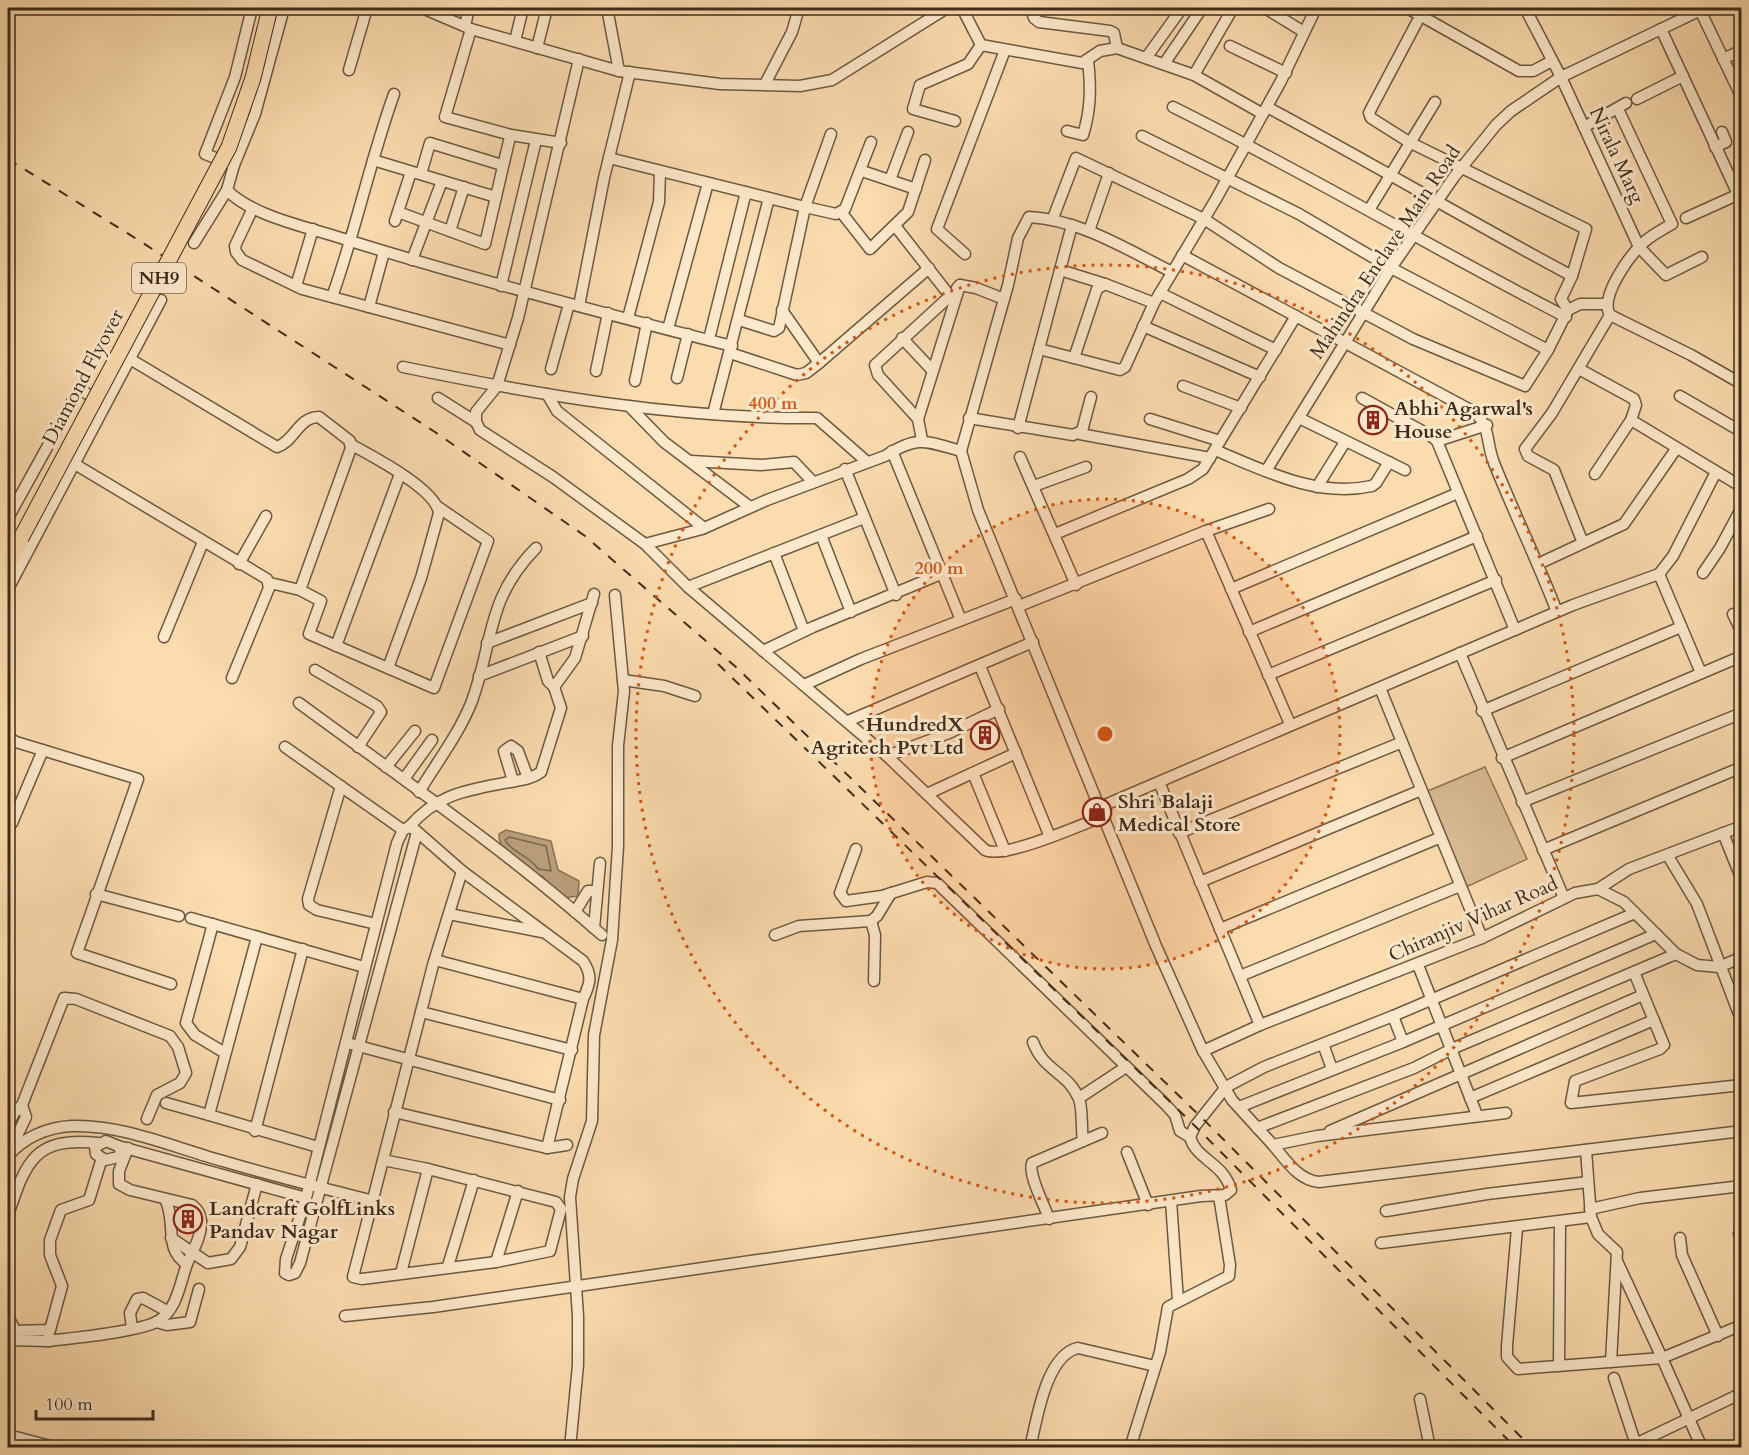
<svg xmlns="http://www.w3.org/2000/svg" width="1749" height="1455" font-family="Cardo,serif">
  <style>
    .green { fill: #dbbe96; stroke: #8c7558; stroke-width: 1.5 }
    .water { fill: #bba07d; stroke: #897256; stroke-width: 1.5 }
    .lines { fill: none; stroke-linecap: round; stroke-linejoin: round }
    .shore { stroke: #7c664c; stroke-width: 1.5 }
    .minor-casing { stroke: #6d5840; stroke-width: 13 }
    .highway-casing { stroke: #3e2c1b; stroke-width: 17 }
    .minor { stroke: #fce8cb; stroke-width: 10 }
    .highway { stroke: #fbdcaf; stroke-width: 15 }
    .rail { stroke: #3e2c1b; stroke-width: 2; stroke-dasharray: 10 10; stroke-linecap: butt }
    .highway-bridge-casing { stroke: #3e2c1b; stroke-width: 17; stroke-linecap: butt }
    .highway-bridge { stroke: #fbdcaf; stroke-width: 15 }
    .ring { fill: none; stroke: #d7540e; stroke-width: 3; stroke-dasharray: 3 6 }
    .labels { text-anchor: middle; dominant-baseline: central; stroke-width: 6; stroke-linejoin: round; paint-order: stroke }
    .shield { fill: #fce8cb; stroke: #776450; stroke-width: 1.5 }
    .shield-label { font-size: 18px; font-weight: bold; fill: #3e2c1b }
    .street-label { font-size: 20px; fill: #3e2c1b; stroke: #fce8cb }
    .poi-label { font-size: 20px; font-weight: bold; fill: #3e2c1b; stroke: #fce8cb; text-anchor: start }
    .centre { fill: #d7540e; stroke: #fce8cb; stroke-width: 3 }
    .ring-label { font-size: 18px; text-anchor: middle; font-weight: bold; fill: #d7540e; stroke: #fce8cb; stroke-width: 6; stroke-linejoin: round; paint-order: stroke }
  </style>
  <rect width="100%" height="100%" fill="#fbdcaf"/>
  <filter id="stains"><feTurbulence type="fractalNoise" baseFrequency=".00333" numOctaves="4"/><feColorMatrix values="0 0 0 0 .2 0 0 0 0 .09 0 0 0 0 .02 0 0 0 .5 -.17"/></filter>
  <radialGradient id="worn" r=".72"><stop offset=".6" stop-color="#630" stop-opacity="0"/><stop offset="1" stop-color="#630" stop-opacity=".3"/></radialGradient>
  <polygon class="green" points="1485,767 1527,859 1466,887 1423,793"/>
  <path class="water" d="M506,830L551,841L558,870L579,881L578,896L563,898L542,876L534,874C524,858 498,855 499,834Z"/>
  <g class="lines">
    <path class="shore" d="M509,837L546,846L551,871L538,869C529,855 512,853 505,840Z"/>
    <g class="minor-casing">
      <g id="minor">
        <polyline points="252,8 235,77 205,154 234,165 255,114 284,8"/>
        <polyline points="422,8 471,29 619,71 720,84 800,86 832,80 947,8"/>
        <polyline points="607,8 619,71"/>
        <polyline points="962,8 981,45 1082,63 1100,51 1117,48 1194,75 1263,114"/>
        <polyline points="1031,8 1034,18 1039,22 1110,31 1114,33 1117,48"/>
        <polyline points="1265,8 1304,32"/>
        <polyline points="1407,8 1519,71 1533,71 1552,61"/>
        <polyline points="1525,8 1561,77 1639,247 1666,275 1702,257"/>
        <polyline points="1700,10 1742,98"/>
        <polyline points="1417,22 1372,107 1369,113 1371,118 1409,142 1586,229 1572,276 1561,299 1568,310"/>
        <polyline points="465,26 469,8"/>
        <polyline points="471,29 445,117 511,135 561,143"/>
        <polyline points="1661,29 1742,203"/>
        <polyline points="515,41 523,8"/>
        <polyline points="1230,46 1286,73"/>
        <polyline points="537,48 547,8"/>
        <polyline points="1146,58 1182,8"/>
        <path d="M579,59L518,318L497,386L476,412V422L480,430L553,477L645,544L688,587L887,756L985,850C1003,860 1083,824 1104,816"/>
        <polyline points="1723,59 1742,50"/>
        <polyline points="1164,64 1202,8"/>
        <polyline points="349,70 367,8"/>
        <polyline points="1194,75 1233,8"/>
        <polyline points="765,84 792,32 799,8"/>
        <polyline points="1637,99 1683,76"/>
        <path d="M1173,107C1306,173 1434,249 1566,317"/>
        <path d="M1267,107C1370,162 1469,221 1572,276"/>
        <polyline points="955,121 913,109 920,85 968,64 981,45"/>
        <polyline points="1584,127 1626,103"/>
        <path d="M1067,131L1083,135C1091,109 1091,87 1088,60"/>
        <polyline points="831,134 805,207 836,214 845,209 871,142"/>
        <polyline points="1142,136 1299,214 1391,268 1548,350"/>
        <polyline points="1715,147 1726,142 1722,132"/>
        <polyline points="609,158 805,207 779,328 774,331 739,320"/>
        <polyline points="373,160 496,197"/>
        <path d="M234,165L227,190C251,216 311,228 344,239C472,279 602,313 732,346"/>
        <polyline points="862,171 916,189"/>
        <polyline points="421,174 430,143 502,165"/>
        <polyline points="890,180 908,132"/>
        <polyline points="253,208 235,246 236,252 242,260 302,289 510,345"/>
        <polyline points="1369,210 1435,102"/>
        <polyline points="398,212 485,244 509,141"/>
        <polyline points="841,212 870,249 908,212 925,160"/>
        <polyline points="1053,218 1076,158 1204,219 1279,268 1413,339 1525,386 1548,350 1568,310 1580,304 1606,304"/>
        <polyline points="1686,218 1737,195"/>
        <polyline points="395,221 411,172"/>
        <polyline points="896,227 950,296 875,365 878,375 918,419"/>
        <polyline points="450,231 464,187"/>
        <polyline points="1089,231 1109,173"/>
        <polyline points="194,243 227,190"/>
        <polyline points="965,254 937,229 1005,50"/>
        <path d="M1182,255L1476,413C1491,430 1486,443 1494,463C1514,513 1538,562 1557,612"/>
        <polyline points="412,260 442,181"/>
        <polyline points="1060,270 1105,284"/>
        <path d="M1172,272C1126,249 1081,220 1029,217L1018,238L1008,285L961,451L978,510L1156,946L1203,1051L1232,1100L1273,1145L1317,1136L1506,1113"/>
        <polyline points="296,286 313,229"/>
        <polyline points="501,286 536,140"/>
        <polyline points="957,288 960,285 976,288 1004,299"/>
        <polyline points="1160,293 1276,350"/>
        <path d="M332,297C356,230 370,161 394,94"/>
        <polyline points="579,306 604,178 630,72"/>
        <polyline points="369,307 384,252"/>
        <polyline points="782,310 819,363 929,268"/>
        <polyline points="1610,315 1691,355 1742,384"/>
        <polyline points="628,318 659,202 660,171"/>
        <polyline points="1143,326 1260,377"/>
        <polyline points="668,329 708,183"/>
        <polyline points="902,338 932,370"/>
        <polyline points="709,339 746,192"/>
        <polyline points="1039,349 1074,358 1097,289 1105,284 1154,303"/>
        <polyline points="730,353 797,375 806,373 819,363"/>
        <polyline points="1074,358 1120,370 1125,367 1154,303 1216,199 1281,81 1316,8"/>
        <path d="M130,359L277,447C295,441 298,417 319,417L350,441L351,448L300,590L270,583"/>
        <path d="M403,367C539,395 677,419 817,418L866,461"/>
        <polyline points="551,369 569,304"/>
        <polyline points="1579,369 1634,399 1636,405 1631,420"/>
        <polyline points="596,371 608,313"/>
        <polyline points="677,378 688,334"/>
        <polyline points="635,381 647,323"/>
        <polyline points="1183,386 1241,408"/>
        <polyline points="547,394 557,411 704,528"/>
        <polyline points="1680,396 1742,432"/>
        <polyline points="438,398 476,422"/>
        <polyline points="1362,398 1431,436 1437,441 1515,630"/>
        <polyline points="629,406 664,442 750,507"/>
        <polyline points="713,414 769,198"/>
        <polyline points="969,418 1073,435 1082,431 1091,397"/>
        <polyline points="1299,418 1405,470"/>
        <polyline points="1150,419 1220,441"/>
        <polyline points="1018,428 1072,225"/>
        <polyline points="1080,434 1210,458"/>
        <polyline points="922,440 918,419 960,285"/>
        <polyline points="1437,441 1487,425"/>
        <path d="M350,444C372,456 436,489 439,513L421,578L388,668"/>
        <path d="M1215,450C1265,471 1317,498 1372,486L1376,483L1389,462"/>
        <polyline points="892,451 961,620"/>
        <polyline points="1740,453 1742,450"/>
        <polyline points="1020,457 1076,585"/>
        <polyline points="691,461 761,465 794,462 813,482"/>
        <polyline points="73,463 267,579 269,588 232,678"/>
        <polyline points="845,469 896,595"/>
        <polyline points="1266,471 1391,268 1454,177 1496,125 1511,111 1561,77 1705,8"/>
        <polyline points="1595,474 1631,420 1742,487"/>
        <polyline points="1034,486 1086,467"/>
        <polyline points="1317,487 1345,442"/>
        <polyline points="8,518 77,393 82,391 101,401"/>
        <polyline points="1206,531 1290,724"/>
        <polyline points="1055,534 1188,479 1203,469 1296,316"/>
        <polyline points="821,535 851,612"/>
        <path d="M1583,543L1554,470L1528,456L1525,449L1552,413L1610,315C1599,297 1630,255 1644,242C1652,235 1663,229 1672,224L1618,109"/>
        <path d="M645,544L702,529L767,500L885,456C918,435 925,441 961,451"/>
        <polyline points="774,553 804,631"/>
        <polyline points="239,564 266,516"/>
        <polyline points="1538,564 1624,524 1676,449"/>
        <polyline points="1703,573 1720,548 1742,507"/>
        <polyline points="1659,574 1673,556 1716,472"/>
        <polyline points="688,587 864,518"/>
        <polyline points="8,589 161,300"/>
        <polyline points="1231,589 1458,493"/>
        <polyline points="300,590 321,601 309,634 434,688 488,541 438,507"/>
        <polyline points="1019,606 1206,531 1269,509"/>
        <polyline points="1733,614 1742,633"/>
        <polyline points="1249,632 1477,536"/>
        <polyline points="164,637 203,542"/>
        <polyline points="487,643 592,603"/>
        <polyline points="336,646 400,474"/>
        <polyline points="763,651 813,627 941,574"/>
        <polyline points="539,652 548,681 554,687"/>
        <polyline points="1460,653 1564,898"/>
        <polyline points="980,666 1050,837"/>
        <polyline points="315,670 377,706 381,712 358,747"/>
        <polyline points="1268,675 1496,580"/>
        <polyline points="479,676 583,636"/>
        <polyline points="623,680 664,686 695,696"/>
        <polyline points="804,685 861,659 1016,599"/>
        <polyline points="1380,688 1482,938"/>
        <path d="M299,703C401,778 507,851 602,935"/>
        <polyline points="1482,711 1681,627"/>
        <polyline points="848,721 1033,642"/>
        <polyline points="8,737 16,742 138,779 77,953 171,984"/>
        <polyline points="285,747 403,830"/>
        <polyline points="887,756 949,733 999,709"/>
        <polyline points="1502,758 1742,656"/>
        <polyline points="386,767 415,731"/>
        <polyline points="973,773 1005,851"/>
        <polyline points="404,779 432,740"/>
        <polyline points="513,781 504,751 511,746 518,751 528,778"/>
        <polyline points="1159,782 1260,1025"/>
        <polyline points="341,786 308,899 309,905 317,910 376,924"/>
        <path d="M419,792C437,762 459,734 472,701C494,640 486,599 536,548"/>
        <polyline points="927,794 1016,753"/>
        <polyline points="1522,802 1742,713"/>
        <polyline points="1100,807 1573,605 1659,574 1701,673"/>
        <polyline points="8,823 12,823 43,750"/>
        <path d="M409,827C438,793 468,790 510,782C521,780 532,779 541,772L561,708L554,687L575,658L594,594"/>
        <polyline points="1179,833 1400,743"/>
        <polyline points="1723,833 1742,880"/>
        <polyline points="856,849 840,893 846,901 882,896 927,882 937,883 1165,1104 1175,1115 1180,1131 1190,1137"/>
        <polyline points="1543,850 1742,767"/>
        <polyline points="1668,856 1697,904 1742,1022"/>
        <polyline points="1200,882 1419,791"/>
        <polyline points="1598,889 1629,869 1742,826"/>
        <polyline points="96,894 179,916"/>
        <polyline points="575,912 588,891 597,891"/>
        <polyline points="449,914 542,932"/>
        <polyline points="191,918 364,967"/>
        <polyline points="871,921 875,935 874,981"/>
        <polyline points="213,924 186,1023 195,1035 225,1053"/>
        <polyline points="594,928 600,863"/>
        <polyline points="1220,929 1439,838"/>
        <polyline points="775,935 799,926 871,921 877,916 891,893"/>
        <polyline points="257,937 209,1115 318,1147"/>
        <polyline points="435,960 583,999"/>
        <polyline points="1418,965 1477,1115"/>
        <polyline points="1634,972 1664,1045 1660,1049 1575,1081 1571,1103 1742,1085"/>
        <polyline points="1240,976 1460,886"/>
        <polyline points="421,1012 572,1050"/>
        <polyline points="1393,1016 1403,1042"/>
        <path d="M1033,1042C1044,1072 1068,1072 1079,1099C1083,1110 1081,1128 1083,1141"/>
        <polyline points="351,1044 560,1100"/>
        <polyline points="1323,1044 1332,1069"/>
        <polyline points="1203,1051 1260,1025 1482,938 1575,893 1598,889 1624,902 1676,954 1697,965 1719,967 1742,957"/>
        <polyline points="1079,1098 1126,1067"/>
        <polyline points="1470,1098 1654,1020"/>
        <polyline points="166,1103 209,1115"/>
        <polyline points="1239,1107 1403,1042 1656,934"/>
        <path d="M394,1112L547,1148L583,999C590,984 593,976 583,961L462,871L414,829L409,827L403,830L397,843L306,1198L286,1259L285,1273L289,1275L295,1273L300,1263L417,832"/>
        <polyline points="8,1126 14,1113 22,1105 64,998 76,999 170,1036 178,1047 186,1073 180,1083 157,1095 147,1119"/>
        <polyline points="1257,1128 1414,1068 1454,1048 1676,954"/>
        <polyline points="255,1131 303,949"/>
        <polyline points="1330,1131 1643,995"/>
        <polyline points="15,1140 26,1117 22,1105"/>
        <polygon points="106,1141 118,1146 121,1151 119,1157 105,1160 96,1154 95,1147"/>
        <path d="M1273,1145C1286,1160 1298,1180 1319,1182L1742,1131"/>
        <polyline points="118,1146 306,1198"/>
        <polyline points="547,1148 567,1145"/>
        <polyline points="1586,1150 1591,1217 1598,1234 1617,1252 1611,1362"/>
        <polyline points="1127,1152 1148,1205"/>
        <path d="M8,1156C23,1138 47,1127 72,1126C122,1124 175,1148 223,1161C273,1176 323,1188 373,1201"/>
        <polyline points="383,1160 428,1169 556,1202 561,1209 550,1251 496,1262 362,1279 353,1277 433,965 462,871"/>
        <path d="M165,1199C177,1222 163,1250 187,1264"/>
        <polyline points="1171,1201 1178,1301"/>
        <polyline points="1590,1209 1640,1198 1742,1186"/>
        <polyline points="1386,1211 1487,1194 1588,1182"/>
        <path d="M8,1215C26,1162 34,1136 98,1143"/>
        <path d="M1049,1219C1044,1204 1028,1175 1032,1163L1102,1133"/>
        <polyline points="1517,1228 1507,1346 1507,1357 1518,1369 1662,1358 1617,1261"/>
        <polyline points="1739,1234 1742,1241"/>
        <polyline points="171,1238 208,1263 231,1259 240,1247 257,1184"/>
        <polyline points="1680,1238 1682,1255 1718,1336"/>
        <polyline points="1381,1243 1591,1217"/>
        <polyline points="496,1262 518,1191"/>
        <polyline points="448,1266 474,1180"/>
        <polyline points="8,1273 8,1288"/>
        <polyline points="401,1273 428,1169"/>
        <path d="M345,1316L433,1307L1201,1196L1225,1195L1231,1190C1223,1162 1196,1160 1190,1137L1195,1126L1226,1087L1264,1067L1393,1016L1635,913"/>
        <polyline points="8,1317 13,1326 11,1336"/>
        <polyline points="156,1322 167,1325 190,1322 199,1289"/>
        <polyline points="132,1328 130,1313 137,1299 143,1298 167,1311"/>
        <polyline points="13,1331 50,1330 62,1286 50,1255 50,1240 61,1210 89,1200 102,1158"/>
        <polyline points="8,1340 48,1341 49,1336"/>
        <path d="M48,1341C71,1338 140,1332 158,1321C177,1310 180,1283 187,1264C192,1251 202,1237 201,1221C201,1214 197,1209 192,1205L130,1190L119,1184V1171L128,1148"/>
        <polyline points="1559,1366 1560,1223"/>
        <polyline points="1614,1378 1637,1448"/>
        <polyline points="1420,1399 1430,1448"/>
        <polyline points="8,1435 58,1448"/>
        <polyline points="570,1448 578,1365 578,1316 570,1197 573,1179 592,1121 594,1035 612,940 618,846 618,746 624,691 615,595"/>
        <path d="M1030,1448C1037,1419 1046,1355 1078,1348L1155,1366"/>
        <polyline points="1130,1448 1160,1352 1168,1307 1229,1276 1230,1265 1219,1196"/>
        <polyline points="1627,1448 1742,1393"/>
        <polyline points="1702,1448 1662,1358 1742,1325"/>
      </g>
    </g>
    <g class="highway-casing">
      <g id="highway">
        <polyline points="8,566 21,538"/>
        <polyline points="8,1447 10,1448"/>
      </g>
    </g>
    <use href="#minor" class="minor"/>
    <use href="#highway" class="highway"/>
    <g class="rail">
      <polyline points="8,159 143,243 435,432 585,536 737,668 1203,1119 1532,1448"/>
      <polyline points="718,664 1195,1126 1516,1448"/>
    </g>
    <g class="highway-bridge-casing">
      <polyline id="highway-bridge" points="21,538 229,147 253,78 270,8"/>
    </g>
    <use href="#highway-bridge" class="highway-bridge"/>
  </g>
  <circle cx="1105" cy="734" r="235" fill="#d7540e" fill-opacity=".12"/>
  <g class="ring">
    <circle cx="1105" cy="734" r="235"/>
    <circle cx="1105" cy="734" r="469"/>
  </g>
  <defs>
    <g id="building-ring" transform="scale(1.5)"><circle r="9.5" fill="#fce8cb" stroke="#8f2418" stroke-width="1.5"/><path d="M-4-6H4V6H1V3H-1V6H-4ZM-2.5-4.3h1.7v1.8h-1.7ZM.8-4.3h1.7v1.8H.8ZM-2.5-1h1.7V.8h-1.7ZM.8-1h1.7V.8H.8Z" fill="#8f2418"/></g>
    <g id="shop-ring" transform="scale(1.5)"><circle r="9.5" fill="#fce8cb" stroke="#8f2418" stroke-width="1.5"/><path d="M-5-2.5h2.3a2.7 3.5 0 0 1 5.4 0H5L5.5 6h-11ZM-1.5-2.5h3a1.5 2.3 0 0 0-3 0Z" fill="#8f2418"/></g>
  </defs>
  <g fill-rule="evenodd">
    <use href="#building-ring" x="1373" y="420"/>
    <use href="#building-ring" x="985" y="735"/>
    <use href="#shop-ring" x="1097" y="812"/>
    <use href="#building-ring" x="188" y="1219"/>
  </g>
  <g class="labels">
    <rect class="shield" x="132" y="263" width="54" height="30" rx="4.5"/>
    <g class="shield-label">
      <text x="159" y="278">NH9</text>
    </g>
    <g class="street-label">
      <text transform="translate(1617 155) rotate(65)">Nirala Marg</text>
      <text transform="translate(1385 252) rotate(-56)">Mahindra Enclave Main Road</text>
      <text transform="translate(83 377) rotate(-62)">Diamond Flyover</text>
      <text transform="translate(1473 919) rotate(-24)">Chiranjiv Vihar Road</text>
    </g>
    <g class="poi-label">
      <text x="1394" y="408">Abhi Agarwal's<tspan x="1394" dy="23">House</tspan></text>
      <text x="964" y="724" text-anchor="end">HundredX<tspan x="964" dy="23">Agritech Pvt Ltd</tspan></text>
      <text x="1118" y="801">Shri Balaji<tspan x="1118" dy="23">Medical Store</tspan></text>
      <text x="209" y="1208">Landcraft GolfLinks<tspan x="209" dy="23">Pandav Nagar</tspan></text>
    </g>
  </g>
  <circle cx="1105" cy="734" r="9" class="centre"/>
  <g class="ring-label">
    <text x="773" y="409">400 m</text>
    <text x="939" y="574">200 m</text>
  </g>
  <rect width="1749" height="1455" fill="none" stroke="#fbdcaf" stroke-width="30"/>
  <rect x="9" y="9" width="1731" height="1437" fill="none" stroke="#3e2c1b" stroke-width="3"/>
  <rect x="15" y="15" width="1719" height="1425" fill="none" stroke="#3e2c1b" stroke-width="1.5"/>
  <path d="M36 1410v9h117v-9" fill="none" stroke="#3e2c1b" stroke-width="3"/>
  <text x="45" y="1410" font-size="18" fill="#3e2c1b" stroke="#fce8cb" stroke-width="4.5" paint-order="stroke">100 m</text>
  <rect width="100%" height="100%" filter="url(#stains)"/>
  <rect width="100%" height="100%" fill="url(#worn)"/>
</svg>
